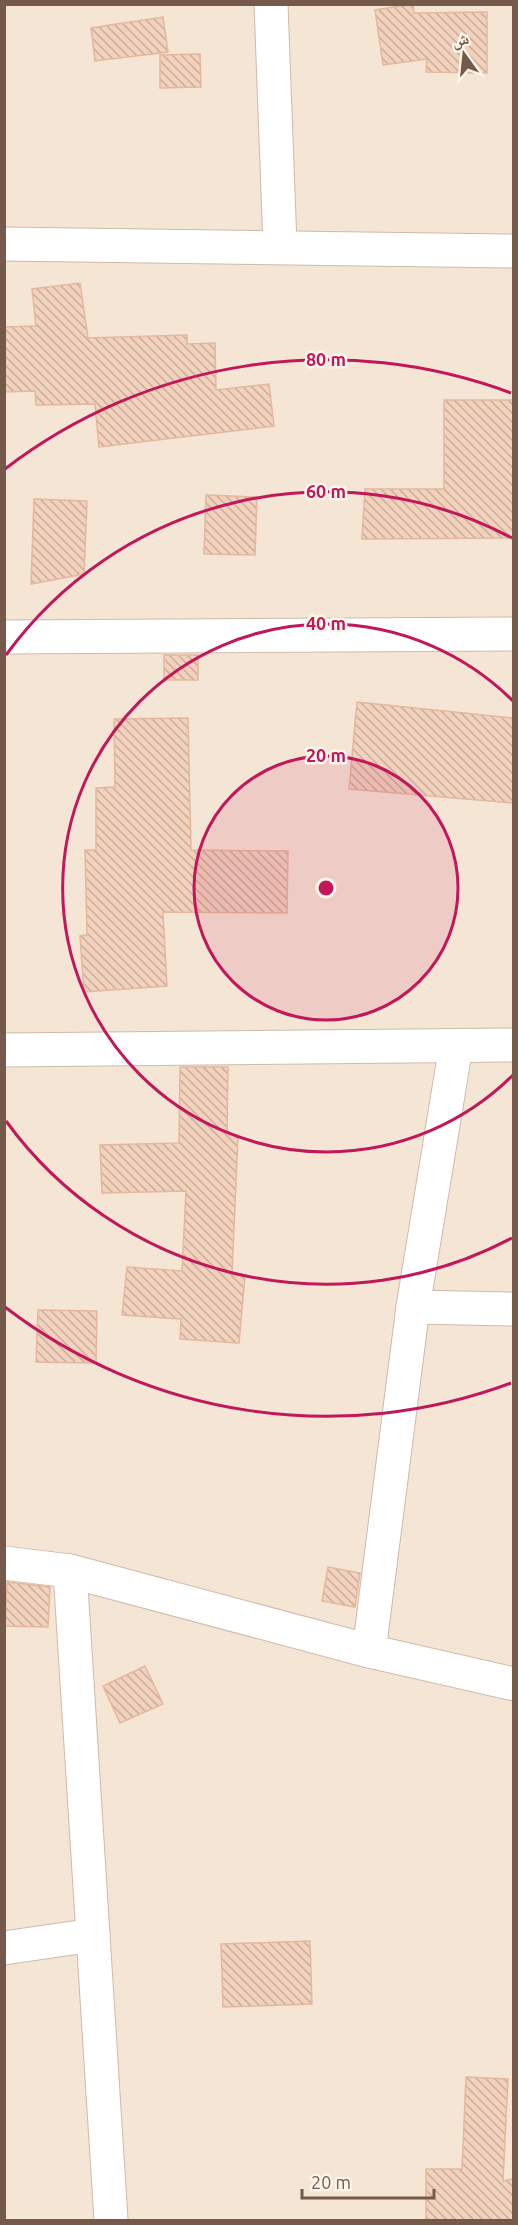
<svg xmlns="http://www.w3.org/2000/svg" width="518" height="2225" font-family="Ubuntu,'Noto Naskh Arabic',sans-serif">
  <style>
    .residential { fill: #f4e5d4 }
    .building { fill: url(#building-back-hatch); stroke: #e4b89e; stroke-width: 1.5 }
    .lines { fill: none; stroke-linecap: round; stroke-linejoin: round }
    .minor-casing { stroke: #cebbac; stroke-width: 35 }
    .minor { stroke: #fff; stroke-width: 33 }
    .ring { fill: none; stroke: #c2185b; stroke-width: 3 }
    .centre { fill: #c2185b; stroke: #fff7ec; stroke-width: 3 }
    .ring-label { font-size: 18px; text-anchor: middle; font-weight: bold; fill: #c2185b; stroke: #fff7ec; stroke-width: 5; stroke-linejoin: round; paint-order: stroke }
  </style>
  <defs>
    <pattern id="building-back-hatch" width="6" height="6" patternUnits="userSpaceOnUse" patternTransform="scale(1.5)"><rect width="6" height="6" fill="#f2d2bd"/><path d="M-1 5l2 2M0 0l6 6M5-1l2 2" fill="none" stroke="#c9ad9c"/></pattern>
  </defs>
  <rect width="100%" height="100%" fill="#fcf3e6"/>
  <rect class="residential" x="5" y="5" width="508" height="2215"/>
  <g class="building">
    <polygon points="413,4 414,13 487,12 487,73 426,72 427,59 383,65 375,10"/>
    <polygon points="163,17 168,52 95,61 91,28"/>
    <polygon points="200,54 201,87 160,88 160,55"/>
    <polygon points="80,283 88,338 187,335 187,344 215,343 216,390 269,384 274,426 99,447 95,404 36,405 35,391 4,392 4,327 36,326 32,289"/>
    <polygon points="444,400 513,400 513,538 362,539 365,489 444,489"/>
    <polygon points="206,495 257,497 255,555 204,554"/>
    <polygon points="34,499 87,501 84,574 31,584"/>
    <rect x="164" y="655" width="34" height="25"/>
    <polygon points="357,702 513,718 513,803 349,789"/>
    <polygon points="188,718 191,850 288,851 287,913 163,912 167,986 84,992 80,936 87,935 85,850 96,850 96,788 115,787 114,719"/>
    <polygon points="180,1067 228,1067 227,1135 238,1135 232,1275 245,1276 239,1343 180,1339 181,1319 122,1315 127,1267 182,1271 186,1191 102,1193 100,1145 179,1143"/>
    <polygon points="38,1310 97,1311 96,1363 36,1362"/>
    <polygon points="328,1567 360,1573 355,1607 322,1601"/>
    <polygon points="7,1582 50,1587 48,1627 5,1626"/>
    <polygon points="145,1666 163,1704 120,1723 103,1686"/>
    <polygon points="310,1941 312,2004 223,2007 221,1944"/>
    <polygon points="466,2077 508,2079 503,2181 513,2179 513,2220 426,2220 426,2169 462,2169"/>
  </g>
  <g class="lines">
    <g class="minor-casing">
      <g id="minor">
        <polyline points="271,4 280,246"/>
        <polyline points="4,244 514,251"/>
        <polyline points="4,637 514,634"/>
        <polyline points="4,1050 514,1045"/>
        <polyline points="413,1307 514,1309"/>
        <polyline points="4,1563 70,1571 369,1651 514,1684"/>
        <polyline points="70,1571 111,2220"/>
        <polyline points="369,1651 413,1307 456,1046"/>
        <polyline points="4,1948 93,1935"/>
      </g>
    </g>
    <use href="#minor" class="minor"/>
  </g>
  <circle cx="326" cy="888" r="132" fill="#c2185b" fill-opacity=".12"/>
  <g class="ring">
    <circle cx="326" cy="888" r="132"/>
    <path d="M513 1075A264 264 0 1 1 513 701"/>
    <path d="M512 1238A396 396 0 0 1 6 1121M6 655A396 396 0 0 1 512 538"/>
    <path d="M511 1383A528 528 0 0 1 5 1307M5 469A528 528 0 0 1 511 393"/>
  </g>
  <circle cx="326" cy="888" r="9" class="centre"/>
  <g class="ring-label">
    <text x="326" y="366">80 m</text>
    <text x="326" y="498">60 m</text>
    <text x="326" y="630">40 m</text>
    <text x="326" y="762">20 m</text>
  </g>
  <rect width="518" height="2225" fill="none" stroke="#755a4b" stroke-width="12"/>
  <g transform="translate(464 54) rotate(345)" stroke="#fff7ec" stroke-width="4.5" paint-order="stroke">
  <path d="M0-4.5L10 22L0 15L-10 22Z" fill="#755a4b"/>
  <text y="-9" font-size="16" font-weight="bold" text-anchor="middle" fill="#755a4b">ش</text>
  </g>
  <path d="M302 2189v9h132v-9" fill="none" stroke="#755a4b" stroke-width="3"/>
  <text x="311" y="2189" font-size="18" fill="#755a4b" stroke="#fff7ec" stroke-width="4.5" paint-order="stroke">20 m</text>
</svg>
